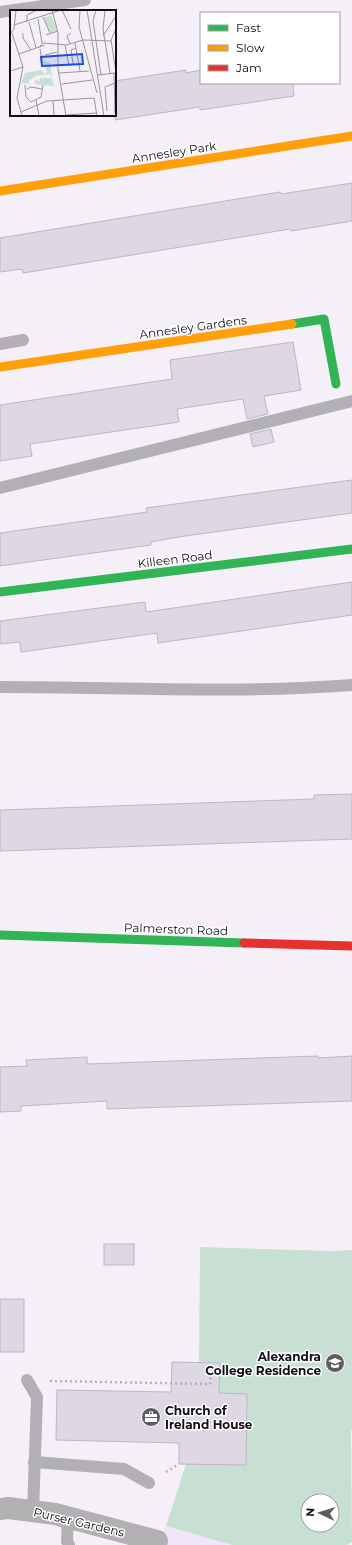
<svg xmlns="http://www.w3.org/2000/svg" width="352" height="1545" font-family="Montserrat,sans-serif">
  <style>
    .built { fill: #f1e5fa }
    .green { fill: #c8e0d4; fill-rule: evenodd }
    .building { fill: #ded8e4; stroke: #bcb7c0 }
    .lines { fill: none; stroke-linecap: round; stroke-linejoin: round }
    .path { stroke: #b4b2b7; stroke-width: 2.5; stroke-dasharray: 2 3; stroke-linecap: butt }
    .lane { stroke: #b3b0b4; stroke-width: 12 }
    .street { stroke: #b3b0b4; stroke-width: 22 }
    .fast { stroke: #30b455; stroke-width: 9 }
    .slow { stroke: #ff9f0a; stroke-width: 9 }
    .jam { stroke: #e5322d; stroke-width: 9 }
    .labels { text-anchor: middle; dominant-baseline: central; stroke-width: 3; stroke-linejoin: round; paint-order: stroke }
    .street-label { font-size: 12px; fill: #110d15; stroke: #fff }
    .poi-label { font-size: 12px; font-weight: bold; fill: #110d15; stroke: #fff; text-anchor: end }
    .inset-road { fill: none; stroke: #9a959d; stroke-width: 1 }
    .view { fill: #1d4ed8; fill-opacity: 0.15; stroke: #1d4ed8; stroke-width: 2 }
    .inset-edge { fill: none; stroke: #110d15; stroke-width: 2 }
  </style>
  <rect width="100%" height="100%" fill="#f5f0f8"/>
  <polygon class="built" points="166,1526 232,1545 157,1545"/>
  <path class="green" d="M200,1247L332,1251L352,1250V1430L351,1431L352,1542L347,1545H232L166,1526L186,1464L246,1465L247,1394L218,1393L220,1363L199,1362ZM308,1501H332V1525H308Z"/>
  <g class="building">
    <polygon points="186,70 186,73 201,70 201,83 293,83 294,96 200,110 200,107 115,120 115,81"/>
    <polygon points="352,183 352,221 291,231 290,229 23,273 22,269 0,272 0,238 280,192 281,194"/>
    <polygon points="293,342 301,390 264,396 268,414 247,419 243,399 177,409 179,422 30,444 32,456 0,461 0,405 172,379 170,360"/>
    <polygon points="271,429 274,442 253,447 250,434"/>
    <polygon points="352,480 352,513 178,537 151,542 151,545 0,566 0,533 147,512 146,508"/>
    <polygon points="352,582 352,615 158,643 157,633 21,652 20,642 0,644 0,621 145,602 146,612"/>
    <polygon points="352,794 352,839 0,851 0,810 314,799 314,795"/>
    <polygon points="318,1056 318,1058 352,1056 352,1101 107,1109 107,1101 21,1106 21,1111 0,1112 0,1067 27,1066 26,1060 87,1057 87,1064"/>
    <rect x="104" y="1244" width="30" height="21"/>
    <rect x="0" y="1299" width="24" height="53"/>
    <polygon points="172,1362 220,1363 219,1393 247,1394 246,1465 179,1464 179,1443 56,1440 57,1390 171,1392"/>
  </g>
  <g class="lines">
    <g class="path">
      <polyline points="50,1381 210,1384 211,1376"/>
      <polyline points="166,1472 179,1464"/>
    </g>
    <g class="lane">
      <polyline points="0,12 85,0"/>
      <polyline points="0,344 23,340"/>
      <polyline points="0,488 352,401"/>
      <path d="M0,687C117,687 235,694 352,685"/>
      <polyline points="27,1380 37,1397 33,1511"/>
      <polyline points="34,1462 124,1469 149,1483"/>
      <polyline points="68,1517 67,1541 69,1545"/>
    </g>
    <polyline class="street" points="0,1509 8,1508 55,1514 157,1541"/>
    <g class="fast">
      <polyline points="292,324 324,319 336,384"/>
      <polyline points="0,592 352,549"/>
      <polyline points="0,935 244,943"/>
    </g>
    <g class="slow">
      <polyline points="0,191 352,136"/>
      <polyline points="0,367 292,324"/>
    </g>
    <polyline class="jam" points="244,943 352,946"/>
  </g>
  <defs>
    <g id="school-disc" transform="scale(1)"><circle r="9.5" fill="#615c64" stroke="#fff"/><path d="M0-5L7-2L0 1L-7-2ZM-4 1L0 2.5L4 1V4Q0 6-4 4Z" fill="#fff"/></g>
    <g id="office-disc" transform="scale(1)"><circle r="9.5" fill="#615c64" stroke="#fff"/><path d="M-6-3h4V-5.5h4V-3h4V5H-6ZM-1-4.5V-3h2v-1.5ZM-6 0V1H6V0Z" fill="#fff"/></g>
  </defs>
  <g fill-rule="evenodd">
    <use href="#school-disc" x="335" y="1363"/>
    <use href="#office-disc" x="151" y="1417"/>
  </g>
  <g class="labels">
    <g class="street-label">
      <text transform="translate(174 152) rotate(-9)">Annesley Park</text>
      <text transform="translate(193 327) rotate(-8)">Annesley Gardens</text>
      <text transform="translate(175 559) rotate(-7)">Killeen Road</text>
      <text transform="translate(176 929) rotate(2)">Palmerston Road</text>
      <text transform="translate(79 1522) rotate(13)">Purser Gardens</text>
    </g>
    <g class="poi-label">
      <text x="321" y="1356">Alexandra<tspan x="321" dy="14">College Residence</tspan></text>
      <text x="165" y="1410" text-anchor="start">Church of<tspan x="165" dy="14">Ireland House</tspan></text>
    </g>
  </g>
  <g transform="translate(10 10)">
    <rect width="106" height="106" fill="#f5f0f8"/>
    <path d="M41,5L47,20L41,23L34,8ZM32,51L40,52L42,67L39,64L25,66L18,72L21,74L11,73L15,63L31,60L35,64L37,62L36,56L31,55ZM30,68H42L44,76L25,74V70L30,71Z" fill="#c8e0d4"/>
    <path class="inset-road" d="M42,0L48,23V59L56,106M52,0L61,19M70,0L69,17L87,83M77,0L94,106M86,0L83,11L91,65M95,0L93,19L100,63M33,7L40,23M28,9L32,33M17,12V5L27,0M19,12L26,38M4,15L51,0M2,23L13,57L7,88L12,106M13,23V28L21,40M0,24L4,19L6,0M36,25L48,21M93,26L106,6M65,33L70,61M60,34L57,26L61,23M55,35L59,56M28,38L33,33L56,35L73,30L101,31M30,39L32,51M9,44L35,35M35,45L47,42M63,54L61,40L66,38M0,61L13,57M106,62L101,30L106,19M49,63L79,61M104,63L105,103M88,65L105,63M52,74L82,70M15,75L16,87L21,92L31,87L33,75M17,79L21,77L32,79M26,90L29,106M43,90L44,106M97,101L95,77L105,73M11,102L37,91L84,88L87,106M56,105L86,103"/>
    <path class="view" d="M72,44L73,54L32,56L31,47Z"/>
    <rect width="106" height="106" class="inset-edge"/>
  </g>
  <rect x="200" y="12" width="140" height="72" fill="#ffffff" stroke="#a09ea1"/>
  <rect x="208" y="25" width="20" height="6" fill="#30b455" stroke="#a09ea1"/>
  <text x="236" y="32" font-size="12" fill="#110d15">Fast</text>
  <rect x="208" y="45" width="20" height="6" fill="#ff9f0a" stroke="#a09ea1"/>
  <text x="236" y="52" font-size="12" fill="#110d15">Slow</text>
  <rect x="208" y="65" width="20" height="6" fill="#e5322d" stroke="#a09ea1"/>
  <text x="236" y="72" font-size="12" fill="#110d15">Jam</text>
  <g transform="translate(320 1513) rotate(274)"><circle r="19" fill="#ffffff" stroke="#a09ea1"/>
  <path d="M0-3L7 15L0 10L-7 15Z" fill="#615c64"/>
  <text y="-6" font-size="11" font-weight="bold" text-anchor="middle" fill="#110d15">N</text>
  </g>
</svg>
